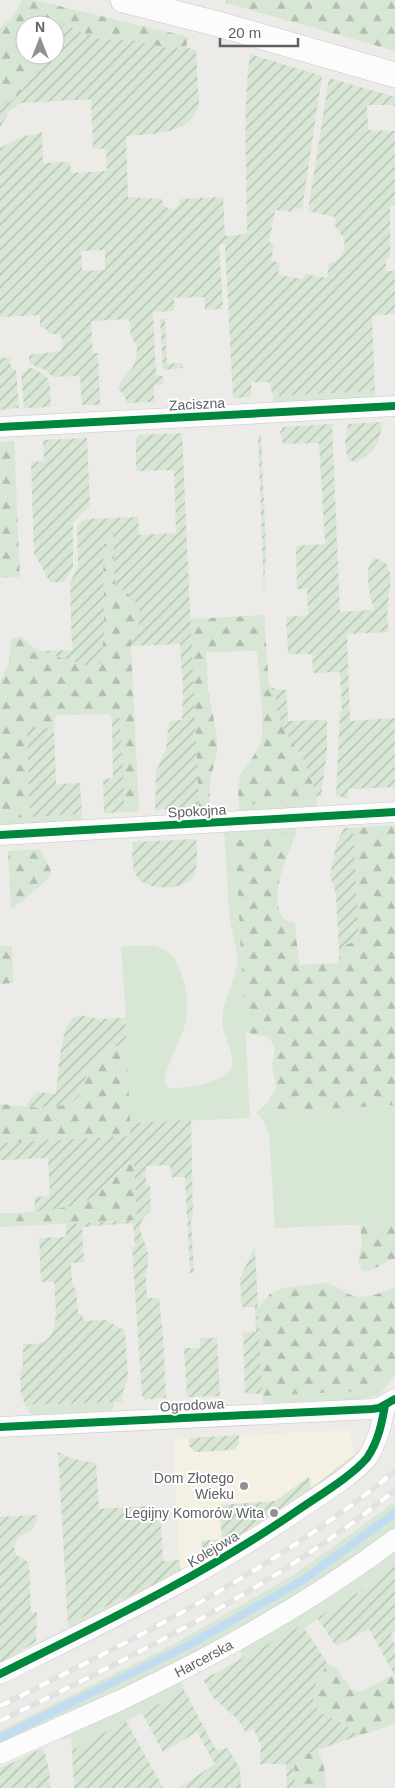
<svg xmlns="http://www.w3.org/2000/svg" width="395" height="1788" font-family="Arial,sans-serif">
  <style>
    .commercial { fill: #f4f0e3 }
    .grass { fill: #d7e6d5 }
    .forest { fill: url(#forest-firs) }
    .garden { fill: url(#garden-furrows); fill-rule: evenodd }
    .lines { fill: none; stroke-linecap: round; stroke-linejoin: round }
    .stream { stroke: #c1dcf1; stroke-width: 8 }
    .minor-casing { stroke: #c7c7c7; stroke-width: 21 }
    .tertiary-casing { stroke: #c7c7c7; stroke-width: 26 }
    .minor { stroke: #fcfcfc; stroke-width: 20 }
    .tertiary { stroke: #fcfcfc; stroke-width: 25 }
    .rail-casing { stroke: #e3e2e2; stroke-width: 5.5 }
    .rail { stroke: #fff; stroke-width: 4; stroke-dasharray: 11; stroke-linecap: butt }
    .cycleway-casing { stroke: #fff; stroke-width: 11 }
    .cycleway { stroke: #00873e; stroke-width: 8 }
    .poi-dot { fill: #909192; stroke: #fff; stroke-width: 2 }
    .labels { text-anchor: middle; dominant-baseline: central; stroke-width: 4; stroke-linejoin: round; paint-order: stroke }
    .street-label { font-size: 14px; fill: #5e6064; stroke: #fff }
    .poi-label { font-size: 14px; fill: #5e6064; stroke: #fff; text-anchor: end }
  </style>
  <defs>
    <pattern id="forest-firs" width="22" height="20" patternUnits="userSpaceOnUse" patternTransform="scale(1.25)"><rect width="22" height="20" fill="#d7e6d5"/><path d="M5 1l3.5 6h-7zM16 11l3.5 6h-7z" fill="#b2beb0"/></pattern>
    <pattern id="garden-furrows" width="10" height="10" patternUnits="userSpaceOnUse" patternTransform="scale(1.25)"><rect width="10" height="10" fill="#d7e6d5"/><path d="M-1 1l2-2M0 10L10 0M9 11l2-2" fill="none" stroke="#b2beb0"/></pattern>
  </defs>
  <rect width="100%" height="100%" fill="#ecebe8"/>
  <polygon class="commercial" points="350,1430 354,1455 298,1498 183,1571 180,1569 173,1439"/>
  <g class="grass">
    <polygon points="375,391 375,399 273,404 273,396"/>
    <polygon points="317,796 316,809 239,814 239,805 309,801"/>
    <polygon points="82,814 83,822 0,827 0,818"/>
    <path d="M295,826L296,833L235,837L250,1118L130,1123L125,1018L126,1017L121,947C151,945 171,940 182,976C187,990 189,1006 186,1021C184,1034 162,1074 165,1082C165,1083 169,1088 169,1088C184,1089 221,1083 230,1070C238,1058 222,1036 222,1020C223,999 236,982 237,962C238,949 232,934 230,920C227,890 227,860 224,830Z"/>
    <polygon points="395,1105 395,1223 275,1228 269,1133 263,1120 256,1113"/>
    <polygon points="395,1368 395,1375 379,1395 364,1399 263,1403 262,1396 378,1390"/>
    <polygon points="115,1402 112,1411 31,1415 25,1405"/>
    <path d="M354,1455C354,1472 208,1563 186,1575C150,1595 112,1610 75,1626L70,1627L66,1625L183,1571L298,1498Z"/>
    <path d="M395,1502V1528C366,1550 336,1573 305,1591C207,1650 104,1699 0,1746V1731L176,1643L295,1574Z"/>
    <polygon points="395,1549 395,1563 359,1590 361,1593 351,1596 303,1629 302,1626 241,1659 241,1647"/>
    <polygon points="180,1679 184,1690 72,1751 71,1737 62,1740 61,1737"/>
  </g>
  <g class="forest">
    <path d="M22,0H33L189,37L186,46L171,49L132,40L100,39L81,32L64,23L55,39V25H25V55H47L17,97L10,103H0V28C11,20 17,12 22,0Z"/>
    <polygon points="226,0 395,0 395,51 226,3"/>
    <polygon points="14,441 20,577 0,578 0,442"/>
    <path d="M113,529L115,585C129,592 144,606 139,623C136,631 132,638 131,646L139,811L125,812L120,718H112L109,714L57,715L55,719L54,728L27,730L30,817L0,818V682C8,668 11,655 11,638L22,637L30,645L40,651L88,666L101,662L104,635L103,546Z"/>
    <polygon points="264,615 269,686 274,690 276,696 281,723 306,764 317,796 309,801 239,805 238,789 240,776 254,755 262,740 262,710 257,651 206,652 208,690 217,736 217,752 210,780 210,807 199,807 190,619"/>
    <path d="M395,825V1105L256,1113L267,1103L276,1089L272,1064L275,1051L273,1044L268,1037L245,1032L235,836L296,833C289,853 266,899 284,918C286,920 292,922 295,923L299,965L339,963V950L347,944L359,941L353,828Z"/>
    <path d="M41,849C41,859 51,863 51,874L45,882L13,908H11L8,851Z"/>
    <polygon points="0,946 12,946 13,983 0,984"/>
    <path d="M126,1044L131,1136L0,1143V1104L41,1108L77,1099C89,1070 91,1049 126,1044Z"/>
    <polygon points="134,1160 137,1220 0,1227 0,1213 22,1213 63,1207 103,1189 125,1166"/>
    <path d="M395,1223V1259C383,1261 374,1273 362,1271L358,1262L362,1241L360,1225Z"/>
    <path d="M325,1283C337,1285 342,1291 351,1295C366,1301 381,1292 395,1287V1368L378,1390L262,1396L258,1308L270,1294L282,1288Z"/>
    <path d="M328,1664L337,1669L351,1689L357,1692L365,1690L394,1674L395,1724L358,1736L346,1725L322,1714L313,1701C315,1687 317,1674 328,1664Z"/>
    <polygon points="318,1750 324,1767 326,1788 295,1788 294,1758"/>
  </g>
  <g class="garden">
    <path d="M64,23L81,32L100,39L132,40L171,49L186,46L188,48L196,50L199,103C194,135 150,134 126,136L128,197L162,199L163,205C169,210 173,210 179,205L180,199L223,197L225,236L247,234C247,174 242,113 250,54L322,76L302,209L294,208L293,212L275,210L269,242L274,244L271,261L280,263L278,275L304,279L305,274L327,278L329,264C340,261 348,248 343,237C341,233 337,230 335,226V217L308,211L329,78L395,97V106L391,105H367L368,130L395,131V205H390V257L386,258V271H395V314L372,316L375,391L273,396L269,382H251V397L233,398L225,244L219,245L223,309L205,310L204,297L174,298V311L153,312L156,375L163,376L164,384L154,385V402L127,403L125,397L118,388L122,380L133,367L136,359L137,348L131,335L129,319L91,321L93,353H98L100,405H82L80,376L53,377L45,370L29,363V355L61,351L63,341L59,334H49L47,330L40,326V315L0,317V148L22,137L42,132L43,163L70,162L71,173L107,171L106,149L93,148L91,99L21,103L11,109L0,127V103H9L17,97L47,55H55V39ZM105,250V270L82,271L81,251Z"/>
    <polygon points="160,319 165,319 167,364 182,363 183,368 163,370"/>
    <polygon points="0,358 10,358 11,367 16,370 19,408 0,410"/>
    <path d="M29,367C55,379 49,380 51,407L24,408L21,373L25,372Z"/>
    <path d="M383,422C378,443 377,453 356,462L348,460L345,443L348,424Z"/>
    <path d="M332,424L340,612L374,610C371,598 361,565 375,558L386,563C394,577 389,588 388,603C387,613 388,623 388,632L347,634L350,721L395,718V787L348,789V799L336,795L340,712L342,711L340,672L313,673L312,654H288L286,617L308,615L307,589H297L296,546L325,544L319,443L283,444L280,432L283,427Z"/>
    <path d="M182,433L199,807L155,810L156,772L166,749L169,721L182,720L183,688L180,644L131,646C132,638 136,631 139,623C144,606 129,592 115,585L113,530L103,546L104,635L101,662L94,666H88L40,651L72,650L70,582L78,568L77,525L86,519L138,517L139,535L176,533L174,470L136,471V440L140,435Z"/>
    <polygon points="258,435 261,435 266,549 264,593"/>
    <polygon points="87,438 90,505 73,522 73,567 64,582 50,582 34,553 31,462 44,461 43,440"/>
    <path d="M269,686L278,690H286L288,721L327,720V751L321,797L317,796C313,785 310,773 305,763C298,746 282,733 278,715C276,704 278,694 269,686Z"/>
    <polygon points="112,718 120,718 125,812 104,813 103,779 113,778"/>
    <polygon points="54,728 56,784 80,783 82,814 30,817 27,729"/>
    <polygon points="344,828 353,828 359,941 347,944 339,950 336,894 330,875 336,845"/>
    <path d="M196,839C197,851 199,865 193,877C184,891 146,891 137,877C131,868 132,853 133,842Z"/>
    <path d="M80,1015L98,1019L125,1018L126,1044C98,1048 91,1062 82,1087C80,1092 79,1097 75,1100C64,1109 38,1108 25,1106L37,1092L56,1094C58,1075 60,1037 70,1021C72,1018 76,1017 80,1015Z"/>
    <path d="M191,1120L193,1217L191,1220L194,1273H190L185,1177H171L170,1165L146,1166V1185H150L151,1211C130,1227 145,1235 148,1254C149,1261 147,1267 146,1274C146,1282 147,1290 147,1298H159L163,1334L166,1398L147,1399L144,1401V1397H142L132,1247H135L133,1223L82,1227L84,1262L71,1263L72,1284L76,1291L78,1313L81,1314L85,1321L106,1320L125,1331L128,1377L123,1391L122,1402L25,1405L21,1394L20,1372L23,1365V1344C29,1344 37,1345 43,1342C61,1335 55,1299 54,1282H41L39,1238L66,1237V1224L137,1220L134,1160L128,1163C117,1172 109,1184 98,1193C80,1208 56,1208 34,1212L35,1197L50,1196L48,1158L0,1160V1143L130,1136V1123Z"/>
    <polygon points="255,1246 262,1394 245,1394 243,1333 256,1332 255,1307 242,1307 240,1278"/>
    <polygon points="200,1338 217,1338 220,1396 187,1397 184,1348 200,1348"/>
    <polygon points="239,1435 239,1444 234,1450 195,1452 189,1446 189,1438"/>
    <polygon points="58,1452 73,1459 96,1463 99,1509 146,1506 161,1525 163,1561 180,1560 180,1569 183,1571 68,1624"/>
    <polygon points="309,1477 311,1488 298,1498 202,1559 201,1541 222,1539 219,1505 275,1501"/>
    <path d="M37,1515C36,1532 30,1529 18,1537L14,1546L16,1555L27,1561L29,1565L31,1612H37L36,1642L0,1663V1517Z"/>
    <polygon points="395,1563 395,1629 391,1634 395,1646 395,1676 369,1629 336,1646 317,1618 357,1593 359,1595 361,1593 359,1591"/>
    <polygon points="302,1625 328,1664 317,1680 313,1701 322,1714 346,1725 358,1736 294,1758 295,1788 287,1788 286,1764 260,1764 261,1746 254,1729 245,1732 239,1721 213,1697 203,1680"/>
    <polygon points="184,1690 216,1750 228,1748 240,1769 241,1788 179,1788 215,1764 197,1732 163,1752 142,1713"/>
    <polygon points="126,1721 163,1788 74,1788 72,1751"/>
    <polygon points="43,1748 49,1770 50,1788 0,1788 0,1768"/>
  </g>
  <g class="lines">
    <polyline class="stream" points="0,1738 191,1644 303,1580 395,1513"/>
    <g class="minor-casing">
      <g id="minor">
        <polyline points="0,427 395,406"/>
        <polyline points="0,835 395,812"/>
        <polyline points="0,1427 372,1409 379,1408 395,1399"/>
        <path d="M0,1674C103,1623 206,1574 301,1508C320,1495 353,1475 367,1458C378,1442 382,1423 385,1405"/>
        <path id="s1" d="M0,1754C40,1736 81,1718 121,1700C216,1655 311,1602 395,1539"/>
      </g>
    </g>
    <g class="tertiary-casing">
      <polyline id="tertiary" points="123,0 218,24 395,75"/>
    </g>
    <use href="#minor" class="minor"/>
    <use href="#tertiary" class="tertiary"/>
    <g class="rail-casing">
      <g id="rail">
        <path d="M0,1706C137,1638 276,1569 395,1471"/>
        <path d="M0,1721C137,1654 276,1587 395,1490"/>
      </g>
    </g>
    <use href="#rail" class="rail"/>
    <g class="cycleway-casing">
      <g id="cycleway">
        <polyline points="0,427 395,406"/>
        <polyline points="0,835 395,812"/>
        <polyline points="0,1427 372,1409 379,1408 395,1399"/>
        <path d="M0,1674C103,1623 206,1574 301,1508C320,1495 353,1475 367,1458C378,1442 382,1423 385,1405"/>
      </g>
    </g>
    <use href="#cycleway" class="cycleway"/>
  </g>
  <g class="poi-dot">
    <circle cx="244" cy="1486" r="5"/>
    <circle cx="274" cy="1513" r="5"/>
  </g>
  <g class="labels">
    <g class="street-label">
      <text transform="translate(197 404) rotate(-3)">Zaciszna</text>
      <text transform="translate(197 811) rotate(-3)">Spokojna</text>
      <text transform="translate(192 1405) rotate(-3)">Ogrodowa</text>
      <text transform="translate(213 1549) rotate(-31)">Kolejowa</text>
      <text stroke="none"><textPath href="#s1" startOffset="225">Harcerska</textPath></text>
    </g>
    <g class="poi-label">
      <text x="234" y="1478">Dom Złotego<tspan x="234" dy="16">Wieku</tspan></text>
      <text x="264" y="1513">Legijny Komorów Wita</text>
    </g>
  </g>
  <g transform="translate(40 40)"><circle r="24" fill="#ffffff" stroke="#bfbfc1"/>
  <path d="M0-4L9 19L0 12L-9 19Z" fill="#909192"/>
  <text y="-8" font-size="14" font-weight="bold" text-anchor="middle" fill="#5e6064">N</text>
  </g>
  <path d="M220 38v8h78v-8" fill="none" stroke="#5e6064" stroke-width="2.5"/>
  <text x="228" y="38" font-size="15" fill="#5e6064" stroke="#ffffff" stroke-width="4" paint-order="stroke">20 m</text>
</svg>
